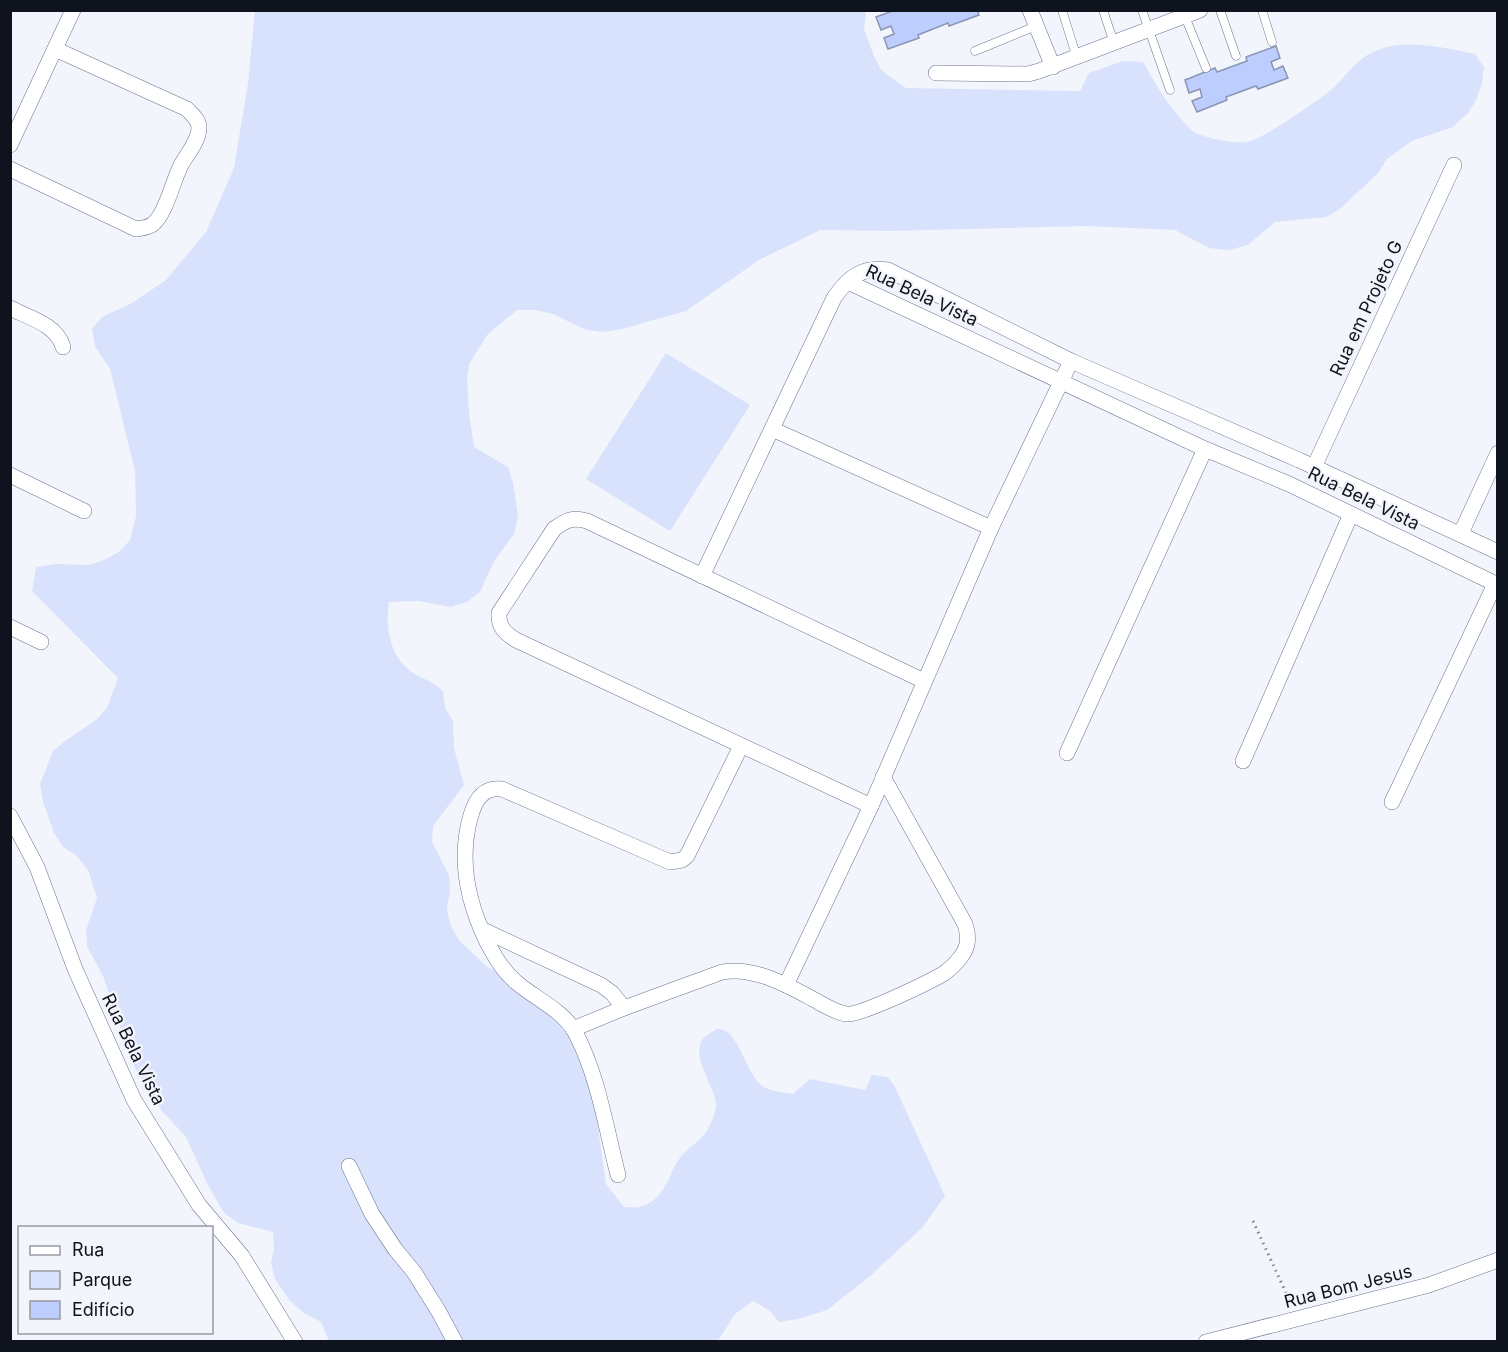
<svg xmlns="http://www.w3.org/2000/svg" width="1508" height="1352" font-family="Inter,sans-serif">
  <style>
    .green { fill: #d9e2fd }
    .building { fill: #bdcdfd; stroke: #8b95b3; stroke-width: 1.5 }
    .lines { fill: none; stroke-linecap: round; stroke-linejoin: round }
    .lane-casing { stroke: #6a7491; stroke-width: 9 }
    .street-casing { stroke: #6a7491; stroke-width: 16 }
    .path { stroke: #81848d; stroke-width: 3; stroke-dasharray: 1.5 4.5; stroke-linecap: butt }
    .lane { stroke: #fff; stroke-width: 8 }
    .street { stroke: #fff; stroke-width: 15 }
    .labels { text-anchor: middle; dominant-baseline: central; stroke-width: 4.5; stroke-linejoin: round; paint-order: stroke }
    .street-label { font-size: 18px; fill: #0f131e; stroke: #f3f5fc }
  </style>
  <rect width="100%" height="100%" fill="#f3f5fc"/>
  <g class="green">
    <path d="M255,11H866L864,29L874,56L881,70L906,88L1080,91L1089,73L1123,61L1143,62C1155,83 1165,101 1181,119C1185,123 1189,129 1194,132C1205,138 1234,144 1247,142C1264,139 1317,101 1332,89C1350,73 1355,58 1380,49C1409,39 1446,48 1475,54L1484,67L1482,83L1476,100L1468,113L1453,127L1412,141L1387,159L1378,173L1340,209L1326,217L1275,222L1248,245L1229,250L1209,248L1175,230L1086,226L891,231L820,230L759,260L686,311L622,329L602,332L584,329L553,314L535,310H517L488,334L469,364L467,380L469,412L474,447L508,467L513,483L518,516L514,534L494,561L480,592L467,602L451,607L418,601L389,602C385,628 390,659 415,674C427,681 431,680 443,691L445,708L453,721L454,748L464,785L433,826L432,842L449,875L450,892L447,908L450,924L458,939L487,967L505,975L548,1004L569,1036L587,1075L595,1106L606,1184L624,1207C634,1208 642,1208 651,1202C670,1189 669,1169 684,1153C692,1145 704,1138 709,1127C712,1121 716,1112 716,1105C717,1088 686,1053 706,1036C709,1034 714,1030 718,1029C740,1028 746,1080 766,1088C773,1092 784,1092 793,1094L810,1079L865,1090L872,1075L888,1077L895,1087L945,1196L922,1228L870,1276L827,1310L798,1319L779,1322L770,1311L753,1301L735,1314L719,1339L715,1341H329L321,1322L304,1313L290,1301L275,1279L271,1263L274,1248L273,1232L238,1223L224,1213L208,1185L186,1137L162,1111L135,1068L103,976L87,946L86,930L97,898L88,870L77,856L63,847L54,833L43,802L40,784L53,751L65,741L96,720L107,708L118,678L32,591L36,567L56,564L89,565L104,560L119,552L130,540L136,516L135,471L110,369L95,346L92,329L102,317L132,303L166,280L206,232L234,168L248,83Z"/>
    <polygon points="666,353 750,405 670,531 586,479"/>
  </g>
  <g class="building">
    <polygon points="895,10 977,10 979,15 949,26 948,23 918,35 919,38 888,49 884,38 894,34 891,26 881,30 876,17"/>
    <polygon points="1276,46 1280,58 1271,62 1274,70 1283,66 1288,78 1258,89 1256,86 1226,97 1227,100 1197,112 1192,101 1202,97 1200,89 1189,93 1185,80 1215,68 1217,72 1247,61 1246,57"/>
  </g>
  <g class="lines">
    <g class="lane-casing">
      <g id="lane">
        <polyline points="1062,10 1077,58"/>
        <polyline points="1103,10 1114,43"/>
        <polyline points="1142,10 1170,90"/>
        <polyline points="1220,10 1236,56"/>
        <polyline points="1262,10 1272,42"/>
        <polyline points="1184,14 1206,68"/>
        <polyline points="975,51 1036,26"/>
      </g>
    </g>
    <g class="street-casing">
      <g id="street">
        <polyline points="1030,10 1053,67"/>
        <polyline points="936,73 1028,74 1039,71 1200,10"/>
        <polyline points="10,145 73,10"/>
        <path d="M10,169L136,229C142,228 148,228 153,224C166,213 173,181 181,165C187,154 199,141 199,128C199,119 192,115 187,109L55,49"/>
        <polyline points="848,282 1205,449 1289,484 1498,585"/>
        <path d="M10,308C30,318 57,325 63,347"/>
        <polyline points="772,429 991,528"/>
        <polyline points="1314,467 1454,165"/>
        <polyline points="10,475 84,511"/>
        <polyline points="1461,533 1498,453"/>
        <path d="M702,576L834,298C848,277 863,266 888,270L1071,361L1299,460L1498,552"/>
        <polyline points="10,627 41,642"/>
        <polyline points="1067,753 1205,449"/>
        <polyline points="1243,761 1351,514"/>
        <polyline points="1392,802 1495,584"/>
        <path d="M871,806L516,640C505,633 498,627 499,613L554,529C566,520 572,517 587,521L924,681"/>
        <polyline points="10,816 37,867 75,969 134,1100 199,1205 242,1256 295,1342"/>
        <polyline points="481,929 601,985 612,993 624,1008"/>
        <polyline points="786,985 871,806 991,528 1071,361"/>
        <path d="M573,1029L624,1008L722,972C753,966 787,985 813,999C824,1005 834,1012 846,1014C860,1016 929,982 943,974C949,970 956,963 960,958C969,947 969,937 965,924L883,777"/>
        <polyline points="349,1166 372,1214 395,1249 414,1272 439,1312 455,1342"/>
        <path d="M618,1175C606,1128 598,1075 575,1032C563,1010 534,998 516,982C503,971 495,957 487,942C467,901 458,859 471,815C476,798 484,787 502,789L670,862L682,860L687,856L741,746"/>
        <polyline points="1206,1342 1429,1285 1498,1260"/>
      </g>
    </g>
    <polyline class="path" points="1253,1221 1292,1306"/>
    <use href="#lane" class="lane"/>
    <use href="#street" class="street"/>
  </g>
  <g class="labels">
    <g class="street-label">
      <text transform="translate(922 295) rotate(25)">Rua Bela Vista</text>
      <text transform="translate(1366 308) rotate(-65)">Rua em Projeto G</text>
      <text transform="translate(1364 498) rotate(26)">Rua Bela Vista</text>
      <text transform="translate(134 1049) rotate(64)">Rua Bela Vista</text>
      <text transform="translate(1348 1286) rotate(-14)">Rua Bom Jesus</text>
    </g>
  </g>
  <rect width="1508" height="1352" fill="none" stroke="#0f131e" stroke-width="24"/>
  <rect x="18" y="1226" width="195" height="108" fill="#f3f5fc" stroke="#989ba3" stroke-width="1.5"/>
  <rect x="30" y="1246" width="30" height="9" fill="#ffffff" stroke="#989ba3" stroke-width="1.5"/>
  <text x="72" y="1256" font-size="18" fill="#0f131e">Rua</text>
  <rect x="30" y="1271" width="30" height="18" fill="#d9e2fd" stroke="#989ba3" stroke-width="1.5"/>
  <text x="72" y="1286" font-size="18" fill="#0f131e">Parque</text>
  <rect x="30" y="1301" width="30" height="18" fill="#bdcdfd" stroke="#989ba3" stroke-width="1.5"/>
  <text x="72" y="1316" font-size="18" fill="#0f131e">Edifício</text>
</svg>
